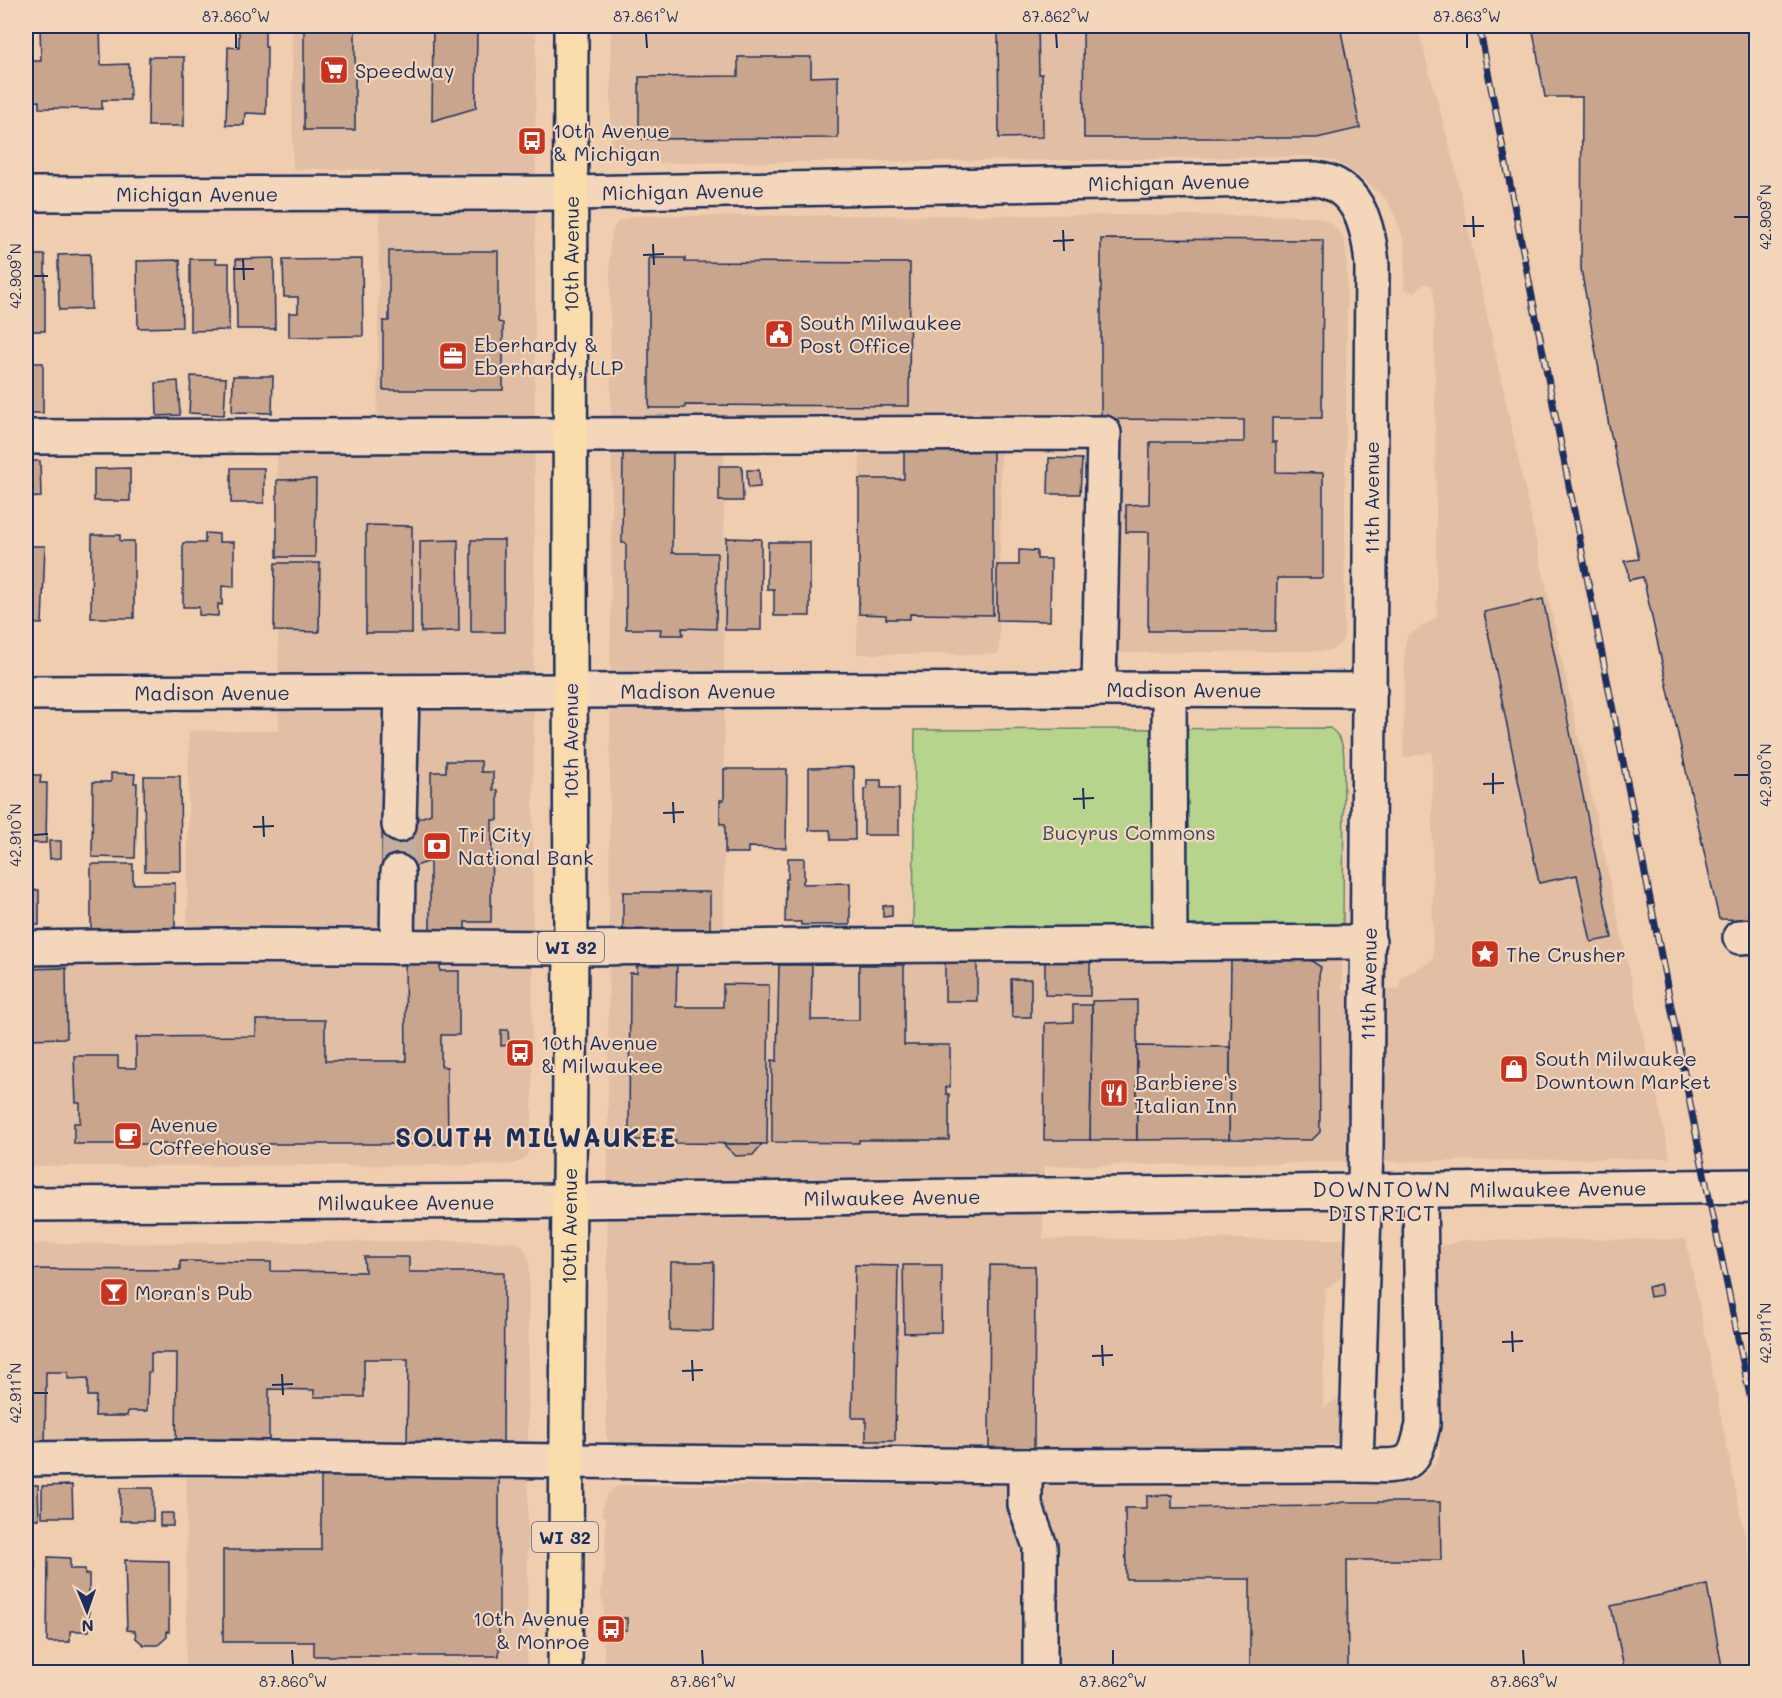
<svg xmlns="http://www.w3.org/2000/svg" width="1782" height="1698" font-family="Mali,sans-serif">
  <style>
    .built { fill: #e1bea4 }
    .green { fill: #b7d48c; stroke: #698275; stroke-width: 1.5 }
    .building { fill: #caa58e; stroke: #1b2f5e; stroke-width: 1.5 }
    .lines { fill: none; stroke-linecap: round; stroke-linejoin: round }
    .minor-tunnel { stroke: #c5ad9f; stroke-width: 33; stroke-dasharray: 33 16; stroke-linecap: butt }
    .minor-casing { stroke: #1b2f5e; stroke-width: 38 }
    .major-casing { stroke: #1b2f5e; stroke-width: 38 }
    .minor { stroke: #f4d6ba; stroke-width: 33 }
    .major { stroke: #faddab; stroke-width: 33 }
    .rail-casing { stroke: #1b2f5e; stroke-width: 7 }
    .rail { stroke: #f4d6ba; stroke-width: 4.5; stroke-dasharray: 14; stroke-linecap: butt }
    .ticks { fill: none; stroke: #1b2f5e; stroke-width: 2 }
    .labels { text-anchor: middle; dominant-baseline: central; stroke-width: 4.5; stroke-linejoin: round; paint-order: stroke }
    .shield { fill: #f4d6ba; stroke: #5c617a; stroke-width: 1.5 }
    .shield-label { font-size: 18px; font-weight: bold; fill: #1b2f5e }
    .poi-label { font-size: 20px; fill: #1b2f5e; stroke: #f4d6ba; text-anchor: start }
    .street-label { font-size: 20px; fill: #1b2f5e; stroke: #f4d6ba }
    .park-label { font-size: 20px; fill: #324865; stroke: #f4d6ba }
    .neighbourhood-label { font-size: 21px; letter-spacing: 1.5px; fill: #1b2f5e; stroke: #f4d6ba }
    .district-label { font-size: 26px; font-weight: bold; letter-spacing: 1.5px; fill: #1b2f5e; stroke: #f4d6ba }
    .neatline { fill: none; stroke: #1b2f5e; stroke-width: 2 }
    .ticks-label { font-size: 15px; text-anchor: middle; fill: #1b2f5e }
  </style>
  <rect width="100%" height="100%" fill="#f0cdaf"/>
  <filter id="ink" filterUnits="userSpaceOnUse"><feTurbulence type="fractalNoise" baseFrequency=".0167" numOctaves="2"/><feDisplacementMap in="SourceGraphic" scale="12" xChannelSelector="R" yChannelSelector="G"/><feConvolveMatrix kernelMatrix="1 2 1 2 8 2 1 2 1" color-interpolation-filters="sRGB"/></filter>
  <g filter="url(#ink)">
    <g class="built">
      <polygon points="292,26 536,26 532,1118 529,1149 526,1156 521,1161 513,1164 497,1165 26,1166 26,959 187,959 189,731 279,731 277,445 377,445 380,170 293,169"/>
      <polygon points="611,26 1417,26 1454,163 1670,1158 1044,1166 1043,1239 1345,1239 1349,1242 1350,1271 1325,1289 1323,1408 1345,1394 1341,1440 1337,1443 1331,1444 1304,1446 1304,1483 1396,1485 1412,1481 1423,1476 1435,1465 1440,1453 1439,1253 1442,1246 1466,1240 1686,1239 1756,1593 1756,1672 604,1672 604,1605 601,1596 603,1575 605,1568 606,1516 602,1515 603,1503 608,1494 614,1488 623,1485 1044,1485 1044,1451 612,1448 606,1436 612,446 724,444 724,958 1342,958 1342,990 1399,989 1401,978 1433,960 1432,752 1403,758 1405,646 1407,636 1437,617 1434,294 1431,284 1424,284 1414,293 1404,289 1406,253 1402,235 1392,209 1386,199 1362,178 1336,161 1313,156 1071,160 635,163 625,162 615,154 611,145"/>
      <polygon points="1098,215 1306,216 1320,218 1332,224 1343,237 1346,250 1347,280 1344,634 1342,642 1333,650 1321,651 1111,653 1114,423 611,419 610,244 613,229 619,221 634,216"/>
      <polygon points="860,444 1001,444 999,654 857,654"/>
      <polygon points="459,1241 516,1242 523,1247 529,1258 528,1441 519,1448 26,1450 26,1244"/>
      <polygon points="187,1467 528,1475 527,1672 186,1672"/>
    </g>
    <path class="green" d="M1330,728C1341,736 1343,744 1344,757L1343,929L913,935L915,730Z"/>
    <g class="building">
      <polygon points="40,26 100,26 101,65 129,64 130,100 102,100 102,109 39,108 39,101 26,102 26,61 41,61"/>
      <polygon points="239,26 265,26 265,47 267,47 266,114 245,113 244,125 226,125 228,47 239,48"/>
      <rect x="304" y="26" width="51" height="104"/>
      <polygon points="433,26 477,26 476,108 432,121"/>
      <polygon points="998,26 1038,26 1039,74 1042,74 1043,137 999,138"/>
      <polygon points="1083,26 1340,26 1360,128 1317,138 1084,138"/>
      <polygon points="1532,26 1756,26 1756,920 1719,919 1643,577 1629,580 1628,569 1624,561 1639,559 1609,426 1581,269 1582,97 1545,97"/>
      <polygon points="149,57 184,57 184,126 148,126"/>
      <polygon points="738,57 811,57 811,77 838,76 838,138 639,139 639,77 738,76"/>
      <polygon points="1101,239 1323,240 1322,418 1272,418 1272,442 1276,442 1276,472 1323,473 1323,578 1277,578 1276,631 1148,631 1149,532 1126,532 1126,505 1149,504 1150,442 1244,442 1244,420 1101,419"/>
      <polygon points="389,251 498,251 498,322 503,323 503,390 383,390 383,321 389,321"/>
      <polygon points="90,254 91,309 59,310 58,255"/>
      <rect x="26" y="255" width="19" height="76"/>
      <polygon points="274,258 275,329 237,329 236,259"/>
      <polygon points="649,258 685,258 685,262 910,263 909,406 685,405 685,408 649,408"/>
      <polygon points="190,259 216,259 216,263 229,263 229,330 190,331"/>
      <polygon points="362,259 363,336 289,337 289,313 298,313 298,297 284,297 283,260"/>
      <polygon points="180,260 182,327 138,328 137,261"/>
      <rect x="26" y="363" width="17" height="50"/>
      <polygon points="191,376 226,378 224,415 189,413"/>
      <polygon points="233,376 273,376 272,413 232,412"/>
      <polygon points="178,381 180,415 157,416 156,383"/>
      <polygon points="623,448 673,448 672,553 717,553 716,629 682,628 683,635 660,635 661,629 626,629 626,543 622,543"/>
      <polygon points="904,450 993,451 993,615 910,614 910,619 886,619 886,615 859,614 859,479 904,479"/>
      <polygon points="1049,458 1082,459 1080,494 1048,494"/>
      <polygon points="26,461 40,461 41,497 26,498"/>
      <polygon points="719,466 742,466 743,501 719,501"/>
      <polygon points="130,468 130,501 94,501 94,469"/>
      <rect x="231" y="468" width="33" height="35"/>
      <polygon points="747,470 759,470 760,487 748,488"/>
      <polygon points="316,479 315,557 277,557 277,480"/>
      <polygon points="366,525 412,526 412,633 366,633"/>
      <polygon points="205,533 219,534 219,542 234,542 234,587 222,586 222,605 218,604 218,616 199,615 199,607 183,607 183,543 205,543"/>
      <polygon points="92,535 120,535 120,541 134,541 134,618 91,618"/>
      <polygon points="726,538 761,539 761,630 725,630"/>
      <polygon points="458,540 459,631 421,632 420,541"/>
      <rect x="471" y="540" width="33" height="92"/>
      <polygon points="768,542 810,542 810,616 774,616 774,589 767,589"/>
      <polygon points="26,546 45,546 42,624 26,623"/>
      <polygon points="1019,550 1037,551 1037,559 1051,559 1050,621 997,620 997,565 1019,565"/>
      <polygon points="275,563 320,563 319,632 274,631"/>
      <polygon points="1543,599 1612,938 1591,942 1577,875 1539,883 1484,612"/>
      <polygon points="446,761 481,761 481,772 493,772 493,790 498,790 498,820 492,820 491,922 465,922 465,934 430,934 430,861 382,878 382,832 431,814 431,772 446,772"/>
      <polygon points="854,767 855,840 831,840 830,830 809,830 809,768"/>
      <polygon points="724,769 787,769 786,848 748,847 748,853 725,853 725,824 720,824 720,800 724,800"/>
      <polygon points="111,773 135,774 134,783 137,783 135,858 92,857 93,782 111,782"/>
      <polygon points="26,775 41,775 40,783 47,783 46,843 26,843"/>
      <polygon points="144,776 180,776 181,871 145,871"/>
      <polygon points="867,780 881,780 881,788 899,788 899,835 864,835 864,789 867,789"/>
      <polygon points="49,841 61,841 61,858 50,859"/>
      <polygon points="788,858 804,858 804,880 803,881 803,884 850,883 850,925 801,925 801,922 785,922 786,879 788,879"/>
      <polygon points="91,864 133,864 133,884 175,883 175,938 91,938"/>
      <rect x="26" y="890" width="13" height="35"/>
      <rect x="623" y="892" width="87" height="46"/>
      <polygon points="892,905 892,916 883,917 883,906"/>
      <polygon points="1304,956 1321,967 1319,975 1320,1132 1312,1140 1229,1139 1231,957"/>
      <polygon points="637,957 677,957 676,1007 723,1007 723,984 769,985 767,1144 675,1143 676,1140 629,1140 630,973 637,973"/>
      <polygon points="1045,957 1090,958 1090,996 1045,995"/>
      <rect x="945" y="959" width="32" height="42"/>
      <polygon points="405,960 440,960 440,971 459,971 459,1035 441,1035 441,1066 447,1067 448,1144 74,1144 74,1123 80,1123 80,1103 76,1103 74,1056 118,1056 118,1068 136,1068 136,1037 256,1036 256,1020 325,1020 325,1061 406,1061"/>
      <polygon points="779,965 812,965 811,1020 859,1020 859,965 904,965 904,1045 950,1045 950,1087 946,1087 946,1094 949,1094 949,1140 859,1140 859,1143 772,1142 772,1060 777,1061"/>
      <polygon points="66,968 67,1038 26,1039 26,969"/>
      <polygon points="1011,979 1031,979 1031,1017 1012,1017"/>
      <polygon points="1137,1000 1137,1140 1090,1140 1092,1001"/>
      <polygon points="1073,1005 1092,1005 1090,1140 1044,1140 1045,1023 1073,1022"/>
      <polygon points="501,1030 508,1030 509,1045 501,1046"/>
      <polygon points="1137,1046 1230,1047 1229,1139 1137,1140"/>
      <polygon points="723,1144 762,1144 753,1155 736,1156"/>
      <polygon points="364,1257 409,1257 409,1272 504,1272 503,1450 407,1449 408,1359 364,1359 364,1397 314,1397 314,1390 269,1389 269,1450 176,1450 177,1353 151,1353 151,1372 148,1372 147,1411 128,1411 127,1416 95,1416 96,1396 88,1396 88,1378 68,1379 68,1372 46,1372 45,1452 26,1452 26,1269 180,1270 180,1261 271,1262 271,1271 365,1272"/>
      <polygon points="671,1262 714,1262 713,1331 670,1330"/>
      <polygon points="855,1265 898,1266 895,1441 866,1441 866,1418 852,1418"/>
      <polygon points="903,1265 942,1265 941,1332 904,1333"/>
      <polygon points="990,1265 1035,1266 1034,1450 989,1450"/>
      <polygon points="1660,1284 1662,1295 1650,1297 1648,1287"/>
      <polygon points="499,1472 499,1656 314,1656 314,1642 223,1642 223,1550 321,1550 321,1473"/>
      <polygon points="26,1485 38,1485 39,1519 26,1519"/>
      <polygon points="72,1485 73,1517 42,1517 42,1486"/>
      <rect x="120" y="1488" width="33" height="33"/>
      <polygon points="1172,1495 1172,1508 1323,1506 1343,1502 1440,1502 1441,1560 1347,1560 1348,1672 1250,1672 1250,1579 1126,1579 1125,1508 1147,1508 1147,1496"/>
      <rect x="160" y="1513" width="13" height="13"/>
      <polygon points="48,1557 70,1558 70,1569 85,1569 85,1575 89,1574 89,1631 70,1631 70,1642 47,1642"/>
      <polygon points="26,1560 35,1561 33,1633 26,1633"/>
      <polygon points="125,1560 169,1561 169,1632 167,1631 167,1637 158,1645 144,1645 136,1638 135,1631 127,1630"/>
      <polygon points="1707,1585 1723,1672 1625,1672 1611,1606"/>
      <rect x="620" y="1618" width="7" height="12"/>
    </g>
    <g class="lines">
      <polyline class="minor-tunnel" points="398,872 399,825"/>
      <g class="minor-casing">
        <g id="minor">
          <path id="s1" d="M26,194L572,193L1315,179C1359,184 1369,228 1372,265L1366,1149L1356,1465C1370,1465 1398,1469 1409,1460C1418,1453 1420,1435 1423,1425L1420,1190"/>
          <polyline points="26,437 1104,433 1099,689"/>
          <polyline points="1169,690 1170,944"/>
          <path id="s2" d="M26,693L1099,689L1370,690"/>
          <polyline points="399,825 402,692"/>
          <polyline points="1740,937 1756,936"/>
          <polyline points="397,947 398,872"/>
          <polyline points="26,948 226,945 571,948 1369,942"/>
          <path id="s3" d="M26,1204L569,1201L1756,1186"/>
          <polyline points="26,1459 187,1457 1025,1466 1356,1465"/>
          <polyline points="1025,1466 1025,1505 1040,1546 1040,1672"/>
        </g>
      </g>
      <g class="major-casing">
        <g id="major">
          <path id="s4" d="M565,1672L571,948L570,644L571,26"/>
        </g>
      </g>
      <use href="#minor" class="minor"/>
      <use href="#major" class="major"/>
      <g class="rail-casing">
        <polyline id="rail" points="1479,26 1699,1149 1756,1425"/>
      </g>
      <use href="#rail" class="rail"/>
    </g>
  </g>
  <path class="ticks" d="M236,33V48M646,33L647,48M1056,33L1057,48M1467,33V48M1473,216L1474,237M1734,217H1749M1463,226H1484M1063,230L1064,251M1053,241L1074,240M653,244L654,265M643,255L664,254M243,259L244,280M233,269H254M33,276H48M1493,773V794M1734,775H1749M1483,784L1504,783M1083,788L1084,809M1073,799L1094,798M673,802L674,823M663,813L684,812M263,816L264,837M253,827L274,826M33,835L48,834M1512,1331L1513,1352M1734,1334L1749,1333M1502,1342L1523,1341M1102,1345L1103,1366M1092,1356L1113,1355M692,1360L693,1381M682,1371L703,1370M282,1374L283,1395M272,1385L293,1384M33,1393H48M292,1650L293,1665M702,1650L703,1665M1113,1650V1665M1523,1650L1524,1665"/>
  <defs>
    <g id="supermarket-square" transform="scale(1.5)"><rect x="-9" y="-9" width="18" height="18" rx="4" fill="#c8321e" stroke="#f4d6ba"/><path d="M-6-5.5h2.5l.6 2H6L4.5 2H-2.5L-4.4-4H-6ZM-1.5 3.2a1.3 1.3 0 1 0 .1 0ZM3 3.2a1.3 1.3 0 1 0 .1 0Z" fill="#fff"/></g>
    <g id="bus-square" transform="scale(1.5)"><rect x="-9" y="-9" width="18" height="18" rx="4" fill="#c8321e" stroke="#f4d6ba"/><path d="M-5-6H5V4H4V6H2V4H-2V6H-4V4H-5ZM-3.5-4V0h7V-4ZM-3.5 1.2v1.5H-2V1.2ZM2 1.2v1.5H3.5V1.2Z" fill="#fff"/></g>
    <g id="civic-square" transform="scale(1.5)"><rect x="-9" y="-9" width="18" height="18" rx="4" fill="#c8321e" stroke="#f4d6ba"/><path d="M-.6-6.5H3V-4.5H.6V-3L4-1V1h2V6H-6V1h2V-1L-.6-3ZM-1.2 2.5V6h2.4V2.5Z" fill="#fff"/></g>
    <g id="office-square" transform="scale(1.5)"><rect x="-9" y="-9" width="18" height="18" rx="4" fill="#c8321e" stroke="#f4d6ba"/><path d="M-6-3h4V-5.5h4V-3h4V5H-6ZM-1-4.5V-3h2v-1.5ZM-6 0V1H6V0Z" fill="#fff"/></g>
    <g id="bank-square" transform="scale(1.5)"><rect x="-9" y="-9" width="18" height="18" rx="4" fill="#c8321e" stroke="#f4d6ba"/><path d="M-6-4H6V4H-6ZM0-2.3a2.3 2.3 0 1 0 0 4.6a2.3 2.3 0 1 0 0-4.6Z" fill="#fff"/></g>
    <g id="sight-square" transform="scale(1.5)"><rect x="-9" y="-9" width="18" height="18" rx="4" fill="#c8321e" stroke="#f4d6ba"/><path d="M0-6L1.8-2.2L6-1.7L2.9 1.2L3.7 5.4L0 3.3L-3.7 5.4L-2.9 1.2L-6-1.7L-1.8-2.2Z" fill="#fff"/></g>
    <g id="shop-square" transform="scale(1.5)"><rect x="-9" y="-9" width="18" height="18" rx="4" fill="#c8321e" stroke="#f4d6ba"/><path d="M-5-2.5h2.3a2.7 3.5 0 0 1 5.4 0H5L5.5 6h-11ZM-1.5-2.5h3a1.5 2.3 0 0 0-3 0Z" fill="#fff"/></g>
    <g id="restaurant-square" transform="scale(1.5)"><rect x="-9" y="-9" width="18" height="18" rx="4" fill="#c8321e" stroke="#f4d6ba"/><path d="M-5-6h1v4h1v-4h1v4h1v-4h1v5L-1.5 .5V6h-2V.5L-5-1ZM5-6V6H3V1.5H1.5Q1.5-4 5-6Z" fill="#fff"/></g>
    <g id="cafe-square" transform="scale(1.5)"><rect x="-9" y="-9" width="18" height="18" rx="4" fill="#c8321e" stroke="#f4d6ba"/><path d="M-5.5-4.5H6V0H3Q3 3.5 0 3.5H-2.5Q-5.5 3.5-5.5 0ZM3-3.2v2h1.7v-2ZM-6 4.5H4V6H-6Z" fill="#fff"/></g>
    <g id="bar-square" transform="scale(1.5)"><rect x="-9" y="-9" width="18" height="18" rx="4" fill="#c8321e" stroke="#f4d6ba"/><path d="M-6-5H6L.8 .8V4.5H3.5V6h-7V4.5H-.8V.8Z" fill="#fff"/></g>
  </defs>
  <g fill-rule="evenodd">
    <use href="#supermarket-square" x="334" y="70"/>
    <use href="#bus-square" x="532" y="141"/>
    <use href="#civic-square" x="779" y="334"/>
    <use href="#office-square" x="453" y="356"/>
    <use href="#bank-square" x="437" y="846"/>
    <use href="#sight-square" x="1485" y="954"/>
    <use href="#bus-square" x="520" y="1053"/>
    <use href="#shop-square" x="1514" y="1069"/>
    <use href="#restaurant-square" x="1114" y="1093"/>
    <use href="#cafe-square" x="128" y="1136"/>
    <use href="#bar-square" x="114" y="1292"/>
    <use href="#bus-square" x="611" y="1629"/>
  </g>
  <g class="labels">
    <g class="shield">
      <rect x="538" y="932" width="66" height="30" rx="4.5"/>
      <rect x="532" y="1522" width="66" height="30" rx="4.5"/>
    </g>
    <g class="shield-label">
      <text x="571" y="947">WI 32</text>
      <text x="565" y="1537">WI 32</text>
    </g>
    <g class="poi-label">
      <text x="355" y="70">Speedway</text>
      <text x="553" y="130">10th Avenue<tspan x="553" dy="23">&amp; Michigan</tspan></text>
      <text x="800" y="322">South Milwaukee<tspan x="800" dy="23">Post Office</tspan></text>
      <text x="474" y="344">Eberhardy &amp;<tspan x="474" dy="23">Eberhardy, LLP</tspan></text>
      <text x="458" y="834">Tri City<tspan x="458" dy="23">National Bank</tspan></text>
      <text x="1506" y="954">The Crusher</text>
      <text x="541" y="1042">10th Avenue<tspan x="541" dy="23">&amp; Milwaukee</tspan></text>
      <text x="1535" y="1058">South Milwaukee<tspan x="1535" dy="23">Downtown Market</tspan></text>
      <text x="1135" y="1082">Barbiere's<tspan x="1135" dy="23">Italian Inn</tspan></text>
      <text x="149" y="1124">Avenue<tspan x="149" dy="23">Coffeehouse</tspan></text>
      <text x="135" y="1292">Moran's Pub</text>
      <text x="590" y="1618" text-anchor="end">10th Avenue<tspan x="590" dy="23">&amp; Monroe</tspan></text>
    </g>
    <g class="street-label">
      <text stroke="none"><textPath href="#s1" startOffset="1143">Michigan Avenue</textPath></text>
      <text stroke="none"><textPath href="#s1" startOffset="657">Michigan Avenue</textPath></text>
      <text stroke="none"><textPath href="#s1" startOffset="171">Michigan Avenue</textPath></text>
      <text stroke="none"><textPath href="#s4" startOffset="1418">10th Avenue</textPath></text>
      <text transform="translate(1371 498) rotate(-90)">11th Avenue</text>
      <text stroke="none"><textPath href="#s2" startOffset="1158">Madison Avenue</textPath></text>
      <text stroke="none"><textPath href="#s2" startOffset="672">Madison Avenue</textPath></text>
      <text stroke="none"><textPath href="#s2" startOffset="186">Madison Avenue</textPath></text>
      <text transform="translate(570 741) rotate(-90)">10th Avenue</text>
      <text transform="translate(1368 984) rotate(-89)">11th Avenue</text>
      <text stroke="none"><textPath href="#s3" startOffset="1532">Milwaukee Avenue</textPath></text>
      <text stroke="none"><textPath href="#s3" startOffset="866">Milwaukee Avenue</textPath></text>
      <text stroke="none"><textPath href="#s3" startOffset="380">Milwaukee Avenue</textPath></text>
      <text stroke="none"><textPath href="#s4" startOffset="446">10th Avenue</textPath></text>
    </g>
    <g class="park-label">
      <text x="1129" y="832">Bucyrus Commons</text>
    </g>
    <g class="neighbourhood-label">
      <text x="1382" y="1188">DOWNTOWN<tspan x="1382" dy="24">DISTRICT</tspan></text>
    </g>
    <g class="district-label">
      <text x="536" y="1137">SOUTH MILWAUKEE</text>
    </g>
  </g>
  <rect width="1782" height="1698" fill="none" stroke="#f4d6ba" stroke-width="66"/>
  <g transform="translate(87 1611) rotate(178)" stroke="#f4d6ba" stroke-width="4.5" paint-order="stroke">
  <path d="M0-4.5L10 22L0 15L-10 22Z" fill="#1b2f5e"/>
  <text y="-9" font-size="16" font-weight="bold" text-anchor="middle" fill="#1b2f5e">N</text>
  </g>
  <rect x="33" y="33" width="1716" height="1632" class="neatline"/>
  <g class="ticks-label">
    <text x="236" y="22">87.860°W</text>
    <text x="646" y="22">87.861°W</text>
    <text x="1056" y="22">87.862°W</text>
    <text x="1467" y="22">87.863°W</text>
    <text transform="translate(1766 217) rotate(-90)" y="5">42.909°N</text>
    <text transform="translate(16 276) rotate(-90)" y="5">42.909°N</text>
    <text transform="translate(1766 775) rotate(-90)" y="5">42.910°N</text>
    <text transform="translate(16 835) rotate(-90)" y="5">42.910°N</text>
    <text transform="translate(1766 1333) rotate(-90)" y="5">42.911°N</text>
    <text transform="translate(16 1393) rotate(-90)" y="5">42.911°N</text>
    <text x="293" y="1687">87.860°W</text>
    <text x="703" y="1687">87.861°W</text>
    <text x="1113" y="1687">87.862°W</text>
    <text x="1524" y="1687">87.863°W</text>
  </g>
</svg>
